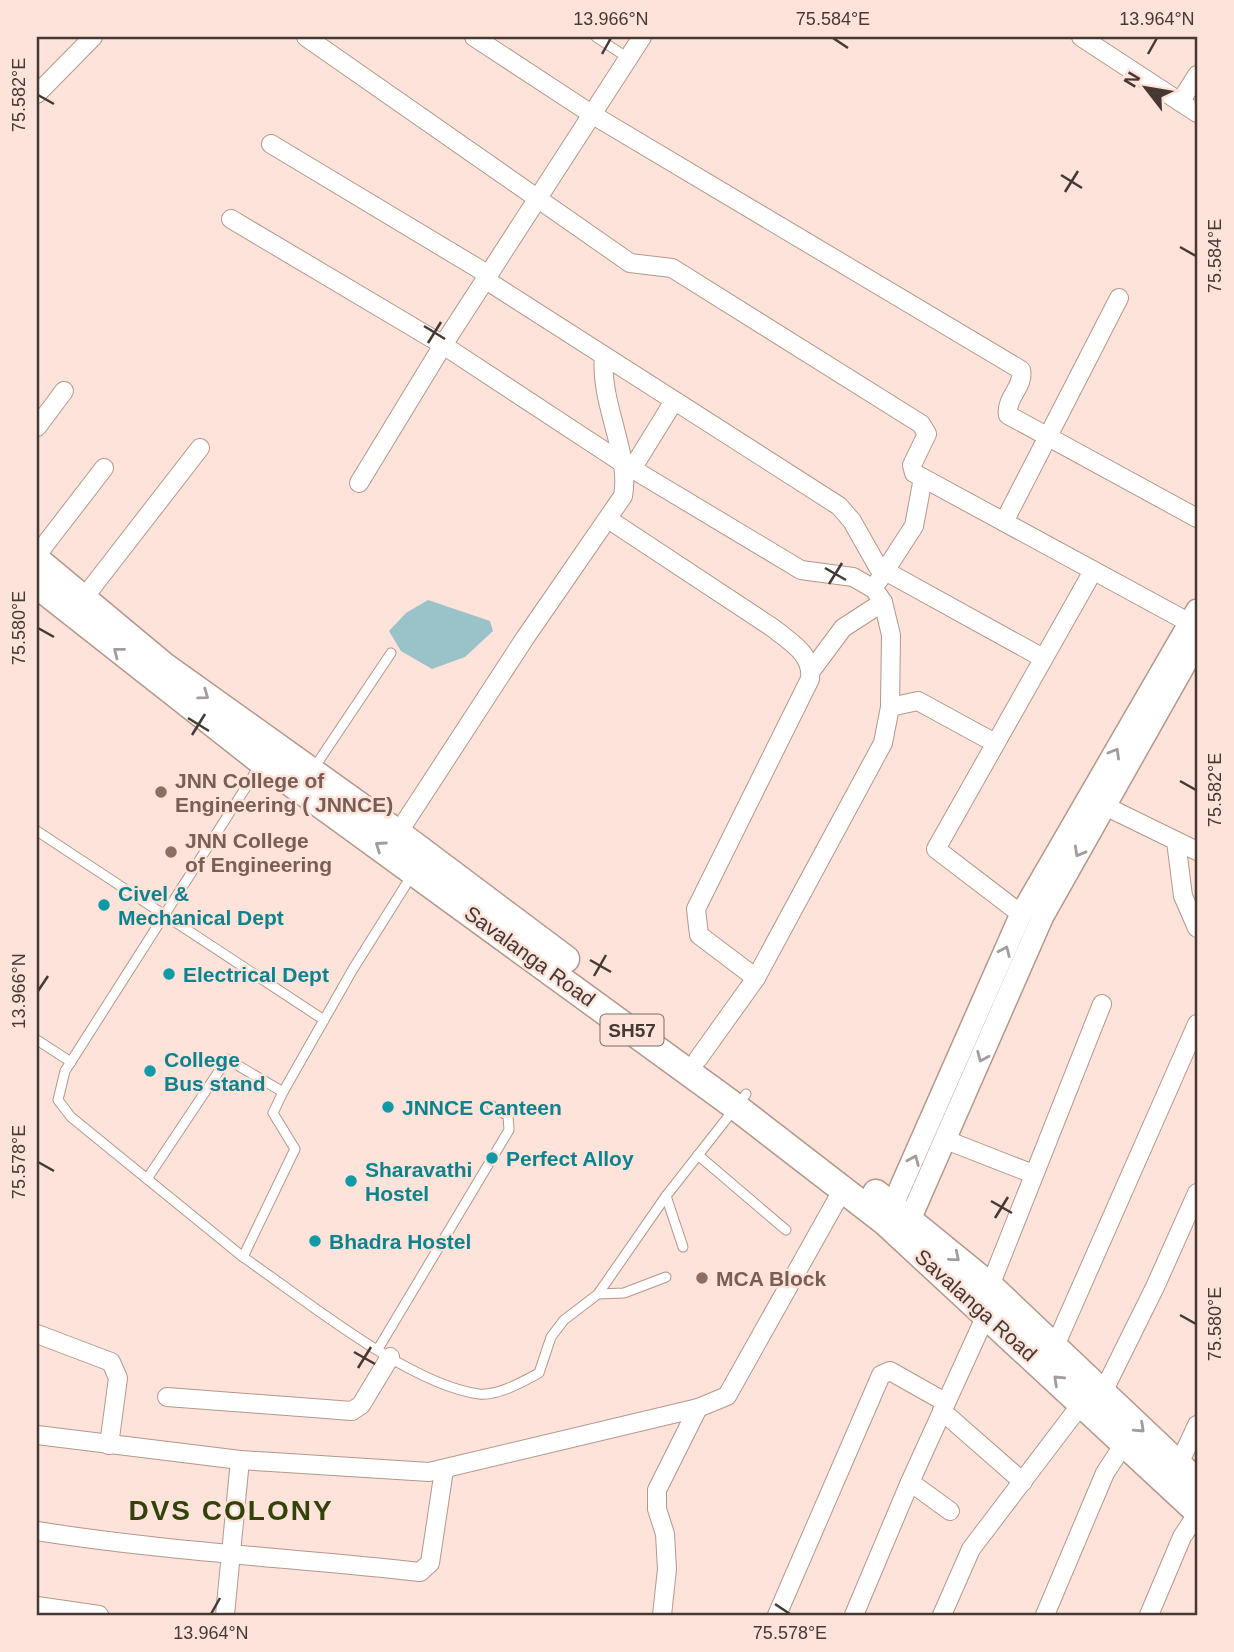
<svg xmlns="http://www.w3.org/2000/svg" width="1234" height="1652" font-family="Arial,sans-serif">
  <style>
    .water { fill: #99c2c9 }
    .lines { fill: none; stroke-linecap: round; stroke-linejoin: round }
    .service-casing { stroke: #b4978b; stroke-width: 11 }
    .minor-casing { stroke: #b4978b; stroke-width: 20 }
    .tertiary-casing { stroke: #b4978b; stroke-width: 24 }
    .primary-casing { stroke: #b4978b; stroke-width: 29 }
    .service { stroke: #fff; stroke-width: 9 }
    .minor { stroke: #fff; stroke-width: 18 }
    .tertiary { stroke: #fff; stroke-width: 21 }
    .primary { stroke: #fff; stroke-width: 26 }
    .oneway { stroke: #a29c9a }
    .ticks { fill: none; stroke: #463934; stroke-width: 2.5 }
    .education-dot { fill: #8d6e63; stroke: #fde3d9; stroke-width: 2.5 }
    .culture-dot { fill: #0f9aa8; stroke: #fde3d9; stroke-width: 2.5 }
    .labels { text-anchor: middle; dominant-baseline: central; stroke-width: 5; stroke-linejoin: round; paint-order: stroke }
    .shield { fill: #fde3d9; stroke: #7d6c66; stroke-width: 2 }
    .shield-label { font-size: 19px; font-weight: bold; fill: #463934 }
    .education-label { font-size: 21px; font-weight: bold; fill: #785e54; stroke: #fde3d9; text-anchor: start }
    .culture-label { font-size: 21px; font-weight: bold; fill: #0d838f; stroke: #fde3d9; text-anchor: start }
    .street-label { font-size: 21px; fill: #463934; stroke: #fde3d9 }
    .district-label { font-size: 28px; font-weight: bold; letter-spacing: 2px; fill: #33420b; stroke: #fde3d9 }
    .neatline { fill: none; stroke: #463934; stroke-width: 2.5 }
    .ticks-label { font-size: 18px; text-anchor: middle; fill: #463934 }
  </style>
  <rect width="100%" height="100%" fill="#fde3d9"/>
  <polygon class="water" points="428,600 490,621 493,631 465,657 432,669 401,651 389,631 406,613"/>
  <g class="lines">
    <g class="service-casing">
      <g id="service">
        <polyline points="596,37 628,58"/>
        <polyline points="260,765 65,1071 58,1100 71,1117 243,1257 295,1149 273,1113 283,1092 353,969 412,875"/>
        <polyline points="314,768 391,653"/>
        <polyline points="37,831 324,1020"/>
        <polyline points="37,1040 71,1062"/>
        <polyline points="698,1155 786,1230"/>
        <polyline points="147,1179 227,1059 283,1092"/>
        <polyline points="666,1196 683,1247"/>
        <path d="M243,1257C303,1298 409,1385 479,1394C498,1396 522,1382 539,1373L551,1337L564,1320L598,1294L666,1196L746,1094"/>
        <polyline points="598,1294 624,1293 666,1277"/>
        <polyline points="378,1349 509,1130 508,1116 492,1106"/>
      </g>
    </g>
    <g class="minor-casing">
      <g id="minor">
        <polyline points="306,37 630,263 672,268 921,424 927,434 912,465 914,473 1190,623"/>
        <path d="M474,37L593,115L1021,370C1025,386 1005,398 1008,415L1197,518"/>
        <polyline points="1081,37 1197,113"/>
        <polyline points="37,94 93,37"/>
        <polyline points="1180,102 1197,75"/>
        <polyline points="271,144 489,275"/>
        <polyline points="231,219 443,345 621,462 801,570 853,577 874,589 883,602 891,635 890,707 883,743 756,978 698,1059"/>
        <polyline points="486,280 839,506 852,521 878,567 1043,658"/>
        <polyline points="37,427 64,391"/>
        <polyline points="632,469 674,401"/>
        <polyline points="359,483 443,345 642,37"/>
        <path d="M608,519L773,628C790,642 813,654 810,679L696,909L699,935L756,978"/>
        <polyline points="1004,522 1119,298"/>
        <polyline points="37,555 104,468"/>
        <polyline points="879,580 914,526 923,478"/>
        <polyline points="83,599 200,448"/>
        <polyline points="811,671 843,628 883,602"/>
        <polyline points="890,707 918,701 995,743"/>
        <polyline points="1105,806 1197,851"/>
        <path d="M398,833L525,638L623,496C631,454 599,402 604,356"/>
        <polyline points="1176,841 1183,896 1197,928"/>
        <polyline points="1021,914 936,849 1093,571"/>
        <polyline points="946,1140 1033,1174"/>
        <polyline points="990,1286 1102,1004"/>
        <polyline points="37,1334 111,1362 118,1378 109,1445"/>
        <polyline points="1055,1346 1197,1024"/>
        <polyline points="1102,1394 1155,1287 1197,1193"/>
        <polyline points="167,1397 352,1411 361,1405 390,1357"/>
        <polyline points="942,1411 1023,1482"/>
        <polyline points="37,1435 240,1460 429,1472 698,1408 727,1396 843,1189"/>
        <polyline points="1179,1464 1197,1425"/>
        <polyline points="910,1482 950,1511"/>
        <path d="M37,1531C163,1551 292,1558 420,1572L430,1563L444,1470"/>
        <polyline points="37,1606 99,1615"/>
        <polyline points="225,1615 240,1460"/>
        <polyline points="662,1615 667,1569 665,1534 657,1509 657,1490 698,1408"/>
        <polyline points="777,1615 881,1375 890,1371 945,1402"/>
        <polyline points="854,1615 910,1482 987,1313"/>
        <polyline points="942,1615 971,1549 1082,1403"/>
        <polyline points="1045,1615 1105,1473 1124,1444"/>
        <polyline points="1149,1615 1182,1537 1197,1514"/>
      </g>
    </g>
    <g class="tertiary-casing">
      <g id="tertiary">
        <polyline points="886,1220 1021,914 1197,610"/>
        <polyline points="904,1233 1043,916 1197,643"/>
      </g>
    </g>
    <g class="primary-casing">
      <g id="primary">
        <polyline points="37,560 163,665 398,833 566,959"/>
        <polyline points="37,585 262,762 736,1107 885,1222 1197,1511"/>
        <polyline points="876,1193 990,1286 1197,1482"/>
      </g>
    </g>
    <use href="#service" class="service"/>
    <use href="#minor" class="minor"/>
    <use href="#tertiary" class="tertiary"/>
    <use href="#primary" class="primary"/>
  </g>
  <defs><path id="oneway-chevron" d="M-2-3.5L2.5 0L-2 3.5" fill="none" stroke-width="1.6" stroke-linecap="round" stroke-linejoin="round" transform="scale(1.75)"/></defs>
  <g class="oneway">
    <use href="#oneway-chevron" transform="translate(118 652) rotate(-142)"/>
    <use href="#oneway-chevron" transform="translate(204 695) rotate(36)"/>
    <use href="#oneway-chevron" transform="translate(1115 753) rotate(-60)"/>
    <use href="#oneway-chevron" transform="translate(380 846) rotate(-145)"/>
    <use href="#oneway-chevron" transform="translate(1079 852) rotate(119)"/>
    <use href="#oneway-chevron" transform="translate(1005 951) rotate(-66)"/>
    <use href="#oneway-chevron" transform="translate(982 1057) rotate(113)"/>
    <use href="#oneway-chevron" transform="translate(914 1160) rotate(-67)"/>
    <use href="#oneway-chevron" transform="translate(955 1257) rotate(40)"/>
    <use href="#oneway-chevron" transform="translate(1058 1380) rotate(-137)"/>
    <use href="#oneway-chevron" transform="translate(1140 1428) rotate(43)"/>
  </g>
  <path class="ticks" d="M833,38L848,48M602,54L611,38M1148,54L1157,38M38,95L54,104M1061,175L1082,188M1065,192L1078,171M1180,247L1196,256M424,326L445,339M428,343L441,322M825,568L846,580M829,584L842,563M38,628L54,637M188,718L209,731M192,735L205,714M1180,781L1196,790M590,960L611,972M594,976L606,955M38,991L48,976M38,1162L54,1171M991,1201L1012,1213M995,1218L1008,1197M1180,1315L1196,1324M354,1352L375,1364M358,1368L371,1347M775,1604L790,1614M211,1614L220,1598"/>
  <g class="education-dot">
    <circle cx="161" cy="792" r="7"/>
    <circle cx="171" cy="852" r="7"/>
    <circle cx="702" cy="1278" r="7"/>
  </g>
  <g class="culture-dot">
    <circle cx="104" cy="905" r="7"/>
    <circle cx="169" cy="974" r="7"/>
    <circle cx="150" cy="1071" r="7"/>
    <circle cx="388" cy="1107" r="7"/>
    <circle cx="492" cy="1158" r="7"/>
    <circle cx="351" cy="1181" r="7"/>
    <circle cx="315" cy="1241" r="7"/>
  </g>
  <g class="labels">
    <rect class="shield" x="600.5" y="1014.5" width="63" height="31" rx="5"/>
    <g class="shield-label">
      <text x="632" y="1030">SH57</text>
    </g>
    <g class="education-label">
      <text x="175" y="780">JNN College of<tspan x="175" dy="24">Engineering ( JNNCE)</tspan></text>
      <text x="185" y="840">JNN College<tspan x="185" dy="24">of Engineering</tspan></text>
      <text x="716" y="1278">MCA Block</text>
    </g>
    <g class="culture-label">
      <text x="118" y="893">Civel &amp;<tspan x="118" dy="24">Mechanical Dept</tspan></text>
      <text x="183" y="974">Electrical Dept</text>
      <text x="164" y="1059">College<tspan x="164" dy="24">Bus stand</tspan></text>
      <text x="402" y="1107">JNNCE Canteen</text>
      <text x="506" y="1158">Perfect Alloy</text>
      <text x="365" y="1169">Sharavathi<tspan x="365" dy="24">Hostel</tspan></text>
      <text x="329" y="1241">Bhadra Hostel</text>
    </g>
    <g class="street-label">
      <text transform="translate(530 956) rotate(36)">Savalanga Road</text>
      <text transform="translate(976 1305) rotate(42)">Savalanga Road</text>
    </g>
    <g class="district-label">
      <text x="231" y="1510">DVS COLONY</text>
    </g>
  </g>
  <rect width="1234" height="1652" fill="none" stroke="#fde3d9" stroke-width="77"/>
  <g transform="translate(1146 88) rotate(301)" stroke="#fde3d9" stroke-width="5" paint-order="stroke">
  <path d="M0-5L12 26L0 18L-12 26Z" fill="#463934"/>
  <text y="-10" font-size="19" font-weight="bold" text-anchor="middle" fill="#463934">N</text>
  </g>
  <rect x="38" y="38" width="1158" height="1576" class="neatline"/>
  <g class="ticks-label">
    <text x="611" y="25">13.966°N</text>
    <text x="833" y="25">75.584°E</text>
    <text x="1157" y="25">13.964°N</text>
    <text transform="translate(19 95) rotate(-90)" y="6">75.582°E</text>
    <text transform="translate(1215 256) rotate(-90)" y="6">75.584°E</text>
    <text transform="translate(19 628) rotate(-90)" y="6">75.580°E</text>
    <text transform="translate(1215 790) rotate(-90)" y="6">75.582°E</text>
    <text transform="translate(19 991) rotate(-90)" y="6">13.966°N</text>
    <text transform="translate(19 1162) rotate(-90)" y="6">75.578°E</text>
    <text transform="translate(1215 1324) rotate(-90)" y="6">75.580°E</text>
    <text x="211" y="1639">13.964°N</text>
    <text x="790" y="1639">75.578°E</text>
  </g>
</svg>
